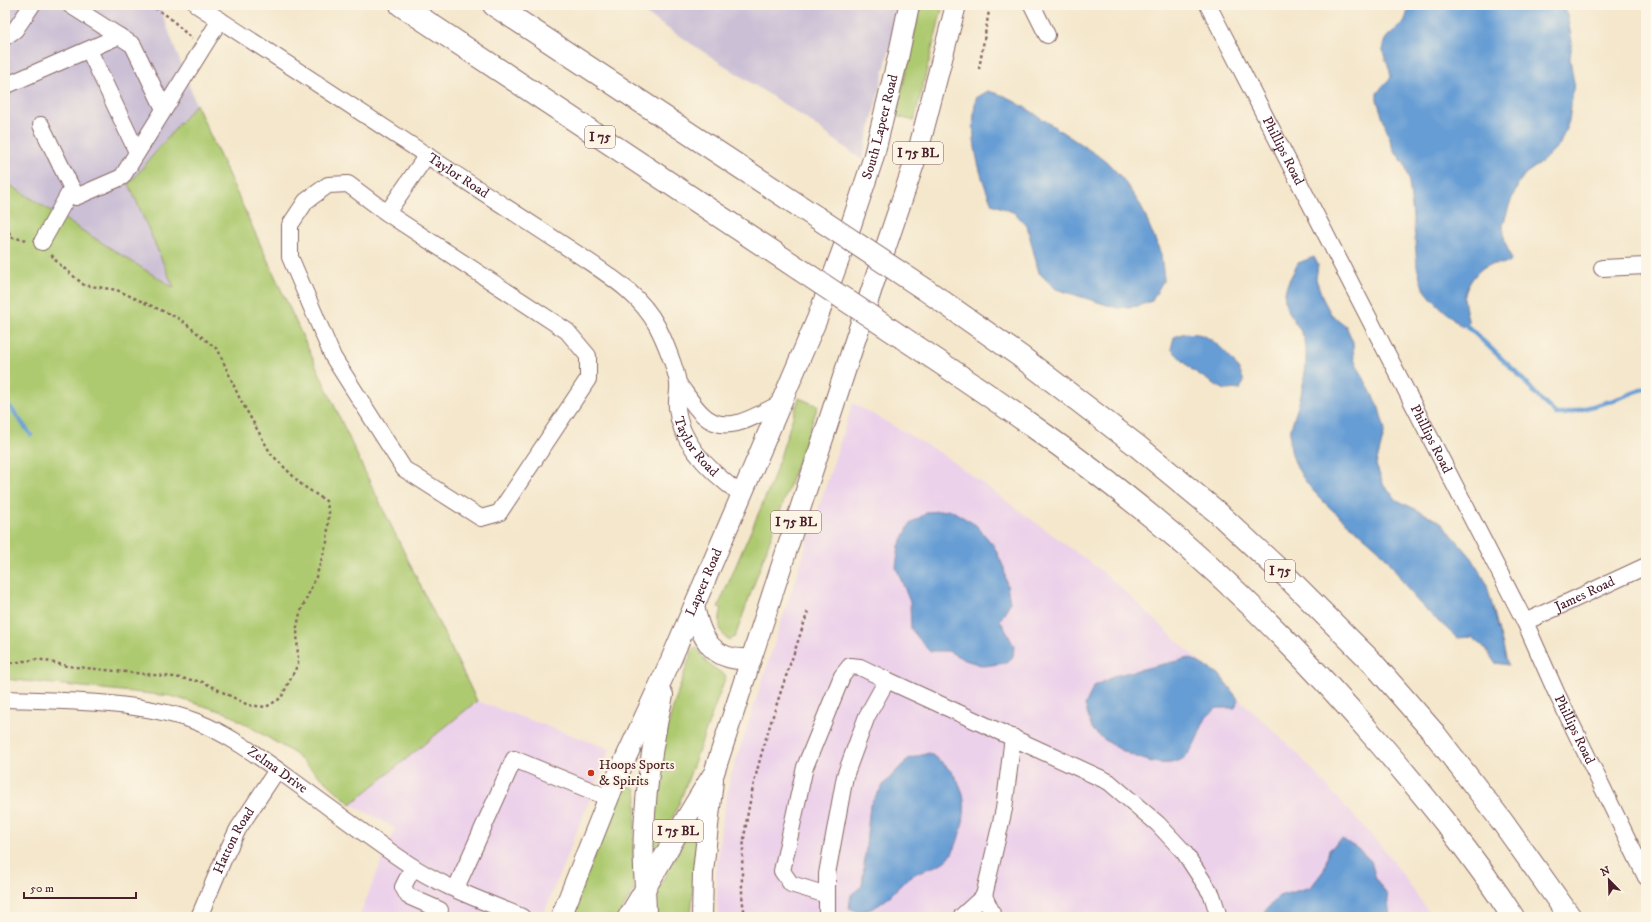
<svg xmlns="http://www.w3.org/2000/svg" width="1651" height="922" font-family="'IM FELL DW Pica',serif">
  <style>
    .built { fill: #ecd1ea }
    .industrial { fill: #cbbfd5 }
    .green { fill: #aeca71; stroke: #7c744e }
    .water { fill: #669dd4; stroke: #585e80 }
    .lines { fill: none; stroke-linecap: round; stroke-linejoin: round }
    .stream { stroke: #669dd4; stroke-width: 4.5 }
    .minor-casing { stroke: #866563; stroke-width: 18 }
    .major-casing { stroke: #866563; stroke-width: 22 }
    .highway-casing { stroke: #866563; stroke-width: 24 }
    .path { stroke: #866563; stroke-width: 2.5; stroke-dasharray: 3 3; stroke-linecap: butt }
    .minor { stroke: #fff; stroke-width: 16 }
    .major { stroke: #fff; stroke-width: 20 }
    .highway { stroke: #fff; stroke-width: 22 }
    .highway-bridge-casing { stroke: #866563; stroke-width: 24; stroke-linecap: butt }
    .highway-bridge { stroke: #fff; stroke-width: 22 }
    .poi-dot { fill: #c8321e; stroke: #fcf5e5; stroke-width: 1.5 }
    .labels { text-anchor: middle; dominant-baseline: central; stroke-width: 4; stroke-linejoin: round; paint-order: stroke }
    .shield { fill: #fcf5e5; stroke: #7f5f63; stroke-width: 1 }
    .shield-label { font-size: 13px; font-weight: bold; fill: #4a1f2b }
    .street-label { font-size: 14px; fill: #4a1f2b; stroke: #fcf5e5 }
    .poi-label { font-size: 14px; fill: #4a1f2b; stroke: #fcf5e5; text-anchor: start }
  </style>
  <rect width="100%" height="100%" fill="#fcf5e5"/>
  <filter id="ink" filterUnits="userSpaceOnUse"><feTurbulence type="fractalNoise" baseFrequency=".025" numOctaves="2"/><feDisplacementMap in="SourceGraphic" scale="8" xChannelSelector="R" yChannelSelector="G"/><feConvolveMatrix kernelMatrix="1 2 1 2 8 2 1 2 1" color-interpolation-filters="sRGB"/></filter>
  <filter id="wash" filterUnits="userSpaceOnUse"><feTurbulence type="fractalNoise" baseFrequency=".012" numOctaves="4" result="noise"/><feDisplacementMap in="SourceGraphic" scale="16" xChannelSelector="R" yChannelSelector="G"/><feGaussianBlur stdDeviation="0.9" result="paint"/><feColorMatrix in="noise" values="0 0 0 0 0 0 0 0 0 0 0 0 0 0 0 0 0 1.4 0 .05"/><feComposite in="paint" operator="in"/></filter>
  <g filter="url(#wash)">
    <rect width="100%" height="100%" fill="#f4e7cc"/>
    <g class="built">
      <polygon points="853,403 941,453 1107,575 1296,752 1389,855 1432,917 718,917 716,871 721,828 730,779"/>
      <polygon points="477,701 610,749 542,917 359,917 395,828 351,804"/>
    </g>
    <g class="industrial">
      <polygon points="5,5 159,5 196,104 129,184 174,288 5,182"/>
      <polygon points="632,5 900,5 862,160 805,118"/>
    </g>
    <g class="green">
      <polygon points="921,5 943,5 914,121 896,116"/>
      <polygon points="196,104 362,466 477,701 351,804 292,752 227,713 171,696 5,679 5,182 174,288 129,184"/>
      <path d="M799,398L818,406L735,637L729,640C718,633 718,620 722,608L718,607L772,482Z"/>
      <path d="M696,647L707,663L726,676L680,801L658,849L654,850L652,843C654,820 655,796 658,773C664,730 679,688 693,648Z"/>
      <polygon points="626,787 632,787 636,790 637,797 633,848 634,891 617,917 570,917 621,791"/>
      <polygon points="688,833 697,835 691,917 656,917 653,896 664,879"/>
    </g>
    <g class="water">
      <path d="M1409,5H1565L1572,41L1570,59L1574,83L1569,121L1560,144L1542,162L1525,174L1520,181L1510,203L1503,225L1505,242L1511,258L1510,262C1503,265 1495,263 1488,265C1478,269 1467,284 1465,295C1463,301 1467,313 1468,320V323L1462,327L1433,300L1423,288L1417,267L1414,225L1408,175L1405,165L1393,149L1377,100V93L1391,77C1390,67 1384,59 1383,50C1382,35 1395,32 1403,23C1407,18 1407,11 1409,5Z"/>
      <path d="M988,91L1005,96L1026,108L1106,161L1122,178L1141,206L1161,254L1164,279L1152,301L1138,306L1117,308L1056,289L1039,273L1027,226L1015,213L992,204C977,169 969,136 976,98Z"/>
      <path d="M1314,257L1318,265L1316,279L1323,299L1331,314L1346,326L1353,342L1354,359L1379,408L1385,430L1376,465L1384,486L1397,500L1441,522L1472,558L1486,582L1508,665L1495,663L1484,647L1472,637L1457,638C1443,624 1426,612 1413,596C1401,581 1394,565 1379,550C1349,521 1294,489 1290,443C1289,429 1294,419 1298,406C1303,389 1307,366 1306,349C1306,328 1282,315 1285,293C1286,284 1294,272 1298,263Z"/>
      <path d="M1185,333C1191,334 1198,333 1204,336C1219,342 1240,366 1244,382L1240,389L1225,390L1212,383L1191,369L1171,349L1174,337Z"/>
      <polygon points="951,510 976,525 994,546 1004,568 1010,603 1000,620 1014,646 1013,657 1005,663 984,666 965,660 948,651 929,651 911,629 910,602 896,567 899,546 910,524 928,512"/>
      <path d="M1190,658L1219,674L1238,699L1235,708H1217C1214,711 1209,714 1206,718C1199,731 1196,746 1186,756C1165,777 1111,748 1094,731C1089,725 1088,712 1085,705L1094,686L1117,675Z"/>
      <path d="M929,753C959,772 971,796 961,830C958,839 956,849 950,856C941,868 922,868 910,877C899,885 891,897 880,904C875,908 867,910 861,913L849,908L851,895L862,886L870,805L884,784L908,759Z"/>
      <polygon points="1342,839 1358,849 1371,861 1376,879 1387,895 1390,917 1261,917 1261,915 1279,896 1311,887 1324,870 1329,850"/>
    </g>
    <g class="lines">
      <g class="stream">
        <polyline points="1466,325 1519,375 1542,401 1556,414 1564,414 1611,401 1646,388"/>
        <polyline points="5,403 11,408 31,435"/>
      </g>
    </g>
  </g>
  <g filter="url(#ink)">
    <g class="lines">
      <g class="minor-casing">
        <g id="minor">
          <polyline points="70,5 133,45 164,109"/>
          <path id="s1" d="M197,5L585,259C613,278 641,296 657,326C664,339 676,369 678,383C679,391 676,400 677,408C680,445 714,475 742,495"/>
          <polyline points="1032,5 1047,35"/>
          <path id="s2" d="M1208,5L1525,622L1556,692L1646,877"/>
          <polyline points="5,37 15,30 32,5"/>
          <polyline points="89,50 137,152"/>
          <polyline points="5,86 119,36"/>
          <polyline points="41,125 76,197 122,177 220,20"/>
          <polyline points="387,213 348,184 328,185 306,201 290,225 290,257 333,357 404,469 481,518 499,513 588,379 588,356 567,331 387,213 427,155"/>
          <polyline points="42,242 72,188"/>
          <polyline points="1602,268 1646,266"/>
          <path d="M678,383C686,393 693,406 703,415C727,438 760,413 783,402"/>
          <path id="s3" d="M1525,622L1646,566"/>
          <path id="s4" d="M5,699C66,701 140,701 197,722C228,734 255,754 282,773C324,803 365,835 407,863C442,887 484,901 522,917"/>
          <polyline points="413,867 403,887 408,896 440,910"/>
          <polyline points="456,888 514,759 609,798"/>
          <polyline points="827,895 791,884 782,871 805,767 842,676 850,666 860,667 887,680"/>
          <path id="s5" d="M199,917L223,860L238,829L277,770"/>
          <polyline points="827,917 827,874 845,776 867,716 887,680 1109,782 1158,824 1184,852 1212,895 1219,917"/>
          <polyline points="961,917 984,896"/>
          <polyline points="994,917 984,896 1004,809 1013,737"/>
        </g>
      </g>
      <g class="major-casing">
        <g id="major">
          <path d="M694,606C701,640 713,662 751,659"/>
          <path id="s6" d="M561,917L617,777L670,662L817,319L844,246L873,159L898,58L909,5"/>
          <path d="M628,917C658,870 683,820 714,773L878,270L917,155L956,5"/>
          <path d="M646,917C646,889 642,860 644,831C646,785 653,740 663,695"/>
          <polyline points="702,917 703,872 713,780"/>
        </g>
      </g>
      <g class="highway-casing">
        <g id="highway">
          <polyline points="401,5 799,269"/>
          <polyline points="494,5 816,217"/>
          <polyline points="926,290 1020,356 1136,445 1217,512 1288,578 1372,662 1434,733 1501,820 1570,917"/>
          <path d="M903,338C988,394 1073,452 1152,517C1235,585 1311,663 1381,745C1428,800 1474,856 1513,917"/>
        </g>
      </g>
      <g class="path">
        <polyline points="150,5 169,17 192,39"/>
        <polyline points="979,69 990,5"/>
        <polyline points="5,227 13,238 29,240"/>
        <polyline points="5,664 38,659 67,666 174,677 203,682 248,705 266,707 281,698 298,664 297,627 300,613 316,577 327,542 329,512 326,501 302,485 271,454 239,397 218,350 180,319 117,290 84,285 58,263 50,253"/>
        <path d="M746,917C741,902 742,887 742,872C743,786 782,692 808,611"/>
      </g>
      <use href="#minor" class="minor"/>
      <use href="#major" class="major"/>
      <use href="#highway" class="highway"/>
      <g class="highway-bridge-casing">
        <g id="highway-bridge">
          <polyline points="816,217 926,290"/>
          <polyline points="799,269 903,338"/>
        </g>
      </g>
      <use href="#highway-bridge" class="highway-bridge"/>
    </g>
  </g>
  <circle class="poi-dot" cx="591" cy="773" r="4"/>
  <g class="labels">
    <g class="shield">
      <rect x="585" y="126" width="30" height="22" rx="3"/>
      <rect x="893" y="142" width="50" height="22" rx="3"/>
      <rect x="771" y="511" width="50" height="22" rx="3"/>
      <rect x="1265" y="560" width="30" height="22" rx="3"/>
      <rect x="653" y="820" width="50" height="22" rx="3"/>
    </g>
    <g class="shield-label">
      <text x="600" y="137">I 75</text>
      <text x="918" y="153">I 75 BL</text>
      <text x="796" y="522">I 75 BL</text>
      <text x="1280" y="571">I 75</text>
      <text x="678" y="831">I 75 BL</text>
    </g>
    <g class="street-label">
      <text stroke="none"><textPath href="#s6" startOffset="853">South Lapeer Road</textPath></text>
      <text stroke="none"><textPath href="#s2" startOffset="164">Phillips Road</textPath></text>
      <text stroke="none"><textPath href="#s1" startOffset="312">Taylor Road</textPath></text>
      <text stroke="none"><textPath href="#s2" startOffset="488">Phillips Road</textPath></text>
      <text stroke="none"><textPath href="#s1" startOffset="693">Taylor Road</textPath></text>
      <text stroke="none"><textPath href="#s6" startOffset="364">Lapeer Road</textPath></text>
      <text stroke="none"><textPath href="#s3" startOffset="66">James Road</textPath></text>
      <text stroke="none"><textPath href="#s2" startOffset="812">Phillips Road</textPath></text>
      <text stroke="none"><textPath href="#s4" startOffset="288">Zelma Drive</textPath></text>
      <text stroke="none"><textPath href="#s5" startOffset="84">Hatton Road</textPath></text>
    </g>
    <g class="poi-label">
      <text x="599" y="765">Hoops Sports<tspan x="599" dy="16">&amp; Spirits</tspan></text>
    </g>
  </g>
  <rect width="1651" height="922" fill="none" stroke="#fcf5e5" stroke-width="20"/>
  <g transform="translate(1609 880) rotate(337)" stroke="#fcf5e5" stroke-width="3" paint-order="stroke">
  <path d="M0-3L7 15L0 10L-7 15Z" fill="#4a1f2b"/>
  <text y="-6" font-size="11" font-weight="bold" text-anchor="middle" fill="#4a1f2b">N</text>
  </g>
  <path d="M24 892v6h112v-6" fill="none" stroke="#4a1f2b" stroke-width="2"/>
  <text x="30" y="892" font-size="12" fill="#4a1f2b" stroke="#fcf5e5" stroke-width="3" paint-order="stroke">50 m</text>
</svg>
